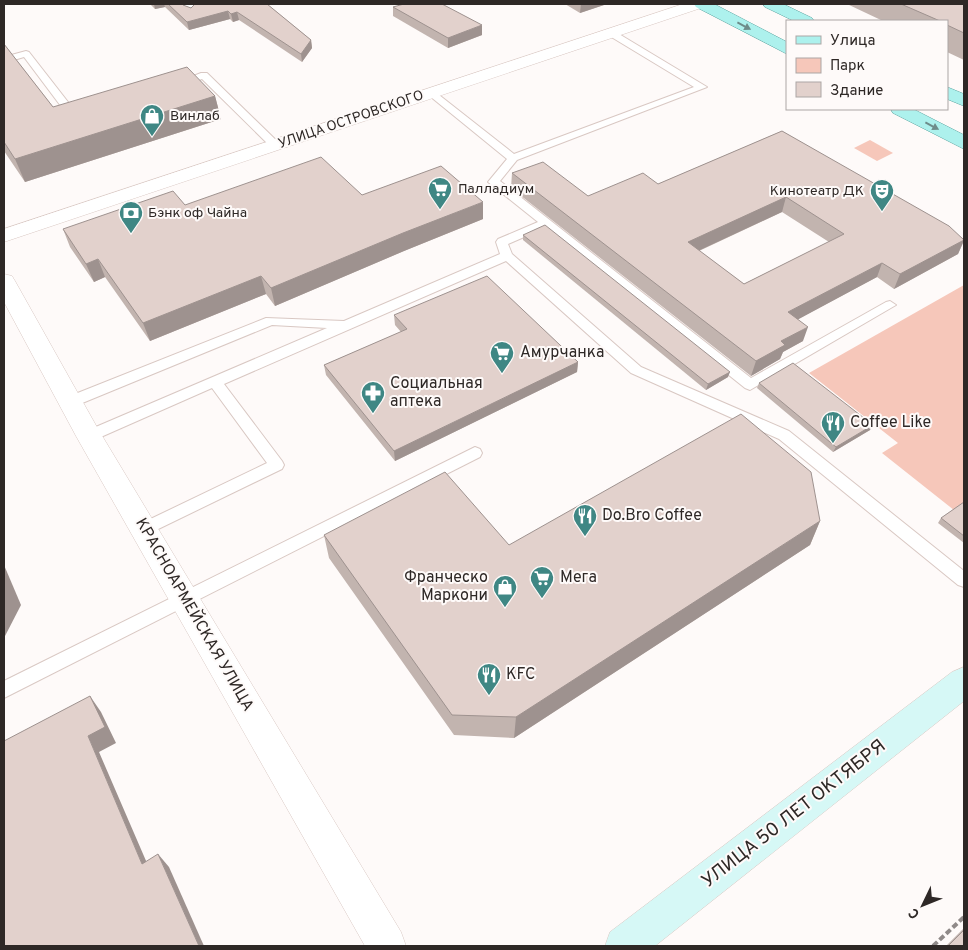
<svg xmlns="http://www.w3.org/2000/svg" width="968" height="950" font-family="Overpass,sans-serif">
  <style>
    .green { fill: #f6c7ba }
    .lines { fill: none; stroke-linecap: round; stroke-linejoin: round }
    .service-casing { stroke: #d9c8c3; stroke-width: 2 }
    .minor-casing { stroke: #d9c8c3; stroke-width: 1 }
    .tertiary-casing { stroke: #d9c8c3; stroke-width: 1 }
    .secondary-casing { stroke: #d9c8c3; stroke-width: 1 }
    .primary-casing { stroke: #5da4a0; stroke-width: 1 }
    .path { stroke: #908a89; stroke-width: 4; stroke-dasharray: 6 3; stroke-linecap: butt }
    .service { fill: #fff; fill-rule: evenodd }
    .minor { fill: #fff; fill-rule: evenodd }
    .tertiary { fill: #fff; fill-rule: evenodd }
    .secondary { fill: #d6f8f6; fill-rule: evenodd }
    .primary { fill: #adf1ed; fill-rule: evenodd }
    .wall { fill: #c2b4af; fill-rule: evenodd }
    .shaded-wall { fill: #9e928f }
    .building { fill: #e2d1cc; stroke: #9e928f; fill-rule: evenodd }
    .oneway { fill: #6e8c8a }
    .labels { text-anchor: middle; dominant-baseline: central; stroke-width: 4; stroke-linejoin: round; paint-order: stroke }
    .far-poi-label { font-size: 14px; fill: #2e2826; stroke: #fefaf9; text-anchor: start }
    .far-street-label { font-size: 14px; fill: #2e2826; stroke: #fefaf9 }
    .poi-label { font-size: 16px; fill: #2e2826; stroke: #fefaf9; text-anchor: start }
    .street-label { font-size: 16px; fill: #2e2826; stroke: #fefaf9 }
    .near-street-label { font-size: 19px; fill: #2e2826; stroke: #fefaf9 }
  </style>
  <rect width="100%" height="100%" fill="#fefaf9"/>
  <g class="green">
    <polygon points="870,140 893,153 877,161 854,148"/>
    <polygon points="964,285 964,518 882,453 898,443 809,373"/>
  </g>
  <g class="lines">
    <g class="service-casing">
      <g id="service">
        <polygon points="608,31 614,31 707,87 517,160 500,181 751,378 886,302 890,301 896,305 750,390 745,388 545,228 508,244 512,254 641,367 789,431 964,571 964,587 958,585 779,439 631,373 506,261 224,384 282,461 284,465 282,469 150,533 144,535 138,533 136,529 138,525 267,463 212,388 94,440 84,440 82,436 84,432 327,328 272,325 75,406 65,406 63,402 65,398 266,318 344,321 500,254 496,242 498,239 538,222 488,182 507,159 426,93 434,91 514,154 694,87 608,35"/>
        <polygon points="26,51 29,52 75,111 81,112 81,116 69,117 24,57 4,63 4,57"/>
        <polygon points="201,73 207,73 279,143 279,147 271,147 202,79 178,87 173,84"/>
        <polygon points="475,447 480,449 482,453 480,457 4,698 4,681"/>
      </g>
    </g>
    <g class="minor-casing">
      <polygon id="minor" points="179,4 196,4 200,9 192,14 186,12"/>
    </g>
    <g class="tertiary-casing">
      <g id="tertiary">
        <polygon points="683,4 706,4 704,7 4,242 4,229"/>
        <polygon points="4,274 12,276 15,281 98,429 401,932 406,946 365,946 76,436 4,302"/>
      </g>
    </g>
    <g class="secondary-casing">
      <polygon id="secondary" points="964,667 964,701 655,946 605,946 610,932 952,672"/>
    </g>
    <g class="primary-casing">
      <g id="primary">
        <polygon points="694,4 714,4 787,42 787,54 696,7"/>
        <polygon points="763,4 783,4 812,18 814,21 794,21 765,7"/>
        <polygon points="947,87 964,94 964,106 947,99"/>
        <polygon points="891,109 913,109 964,135 964,149 893,113"/>
      </g>
    </g>
    <polyline class="path" points="933,946 964,917"/>
    <use href="#service" class="service"/>
    <use href="#minor" class="minor"/>
    <use href="#tertiary" class="tertiary"/>
    <use href="#secondary" class="secondary"/>
    <use href="#primary" class="primary"/>
  </g>
  <g class="wall">
    <polygon points="150,4 182,4 183,5 191,8 267,4 311,40 312,48 302,62 239,20 233,22 230,19 189,30 165,7 155,9"/>
    <polygon points="565,4 607,4 580,13"/>
    <polygon points="847,4 964,4 964,60 947,52 947,21 883,21"/>
    <polygon points="393,7 482,35 448,48 393,16"/>
    <polygon points="4,44 53,107 215,96 221,119 25,182 4,151"/>
    <path d="M782,131L964,239V241L958,254L894,289L877,277L798,319L803,341L783,352L780,359L751,376L511,188L512,173L588,196L658,184ZM782,212L829,242L744,284L699,251Z"/>
    <polygon points="362,195 483,219 404,251 275,306 266,294 150,341 105,277 94,282 70,247 63,229 185,205"/>
    <polygon points="523,235 728,377 706,390 523,240"/>
    <polygon points="394,315 578,362 577,372 395,461 326,375 324,365 401,332 395,325"/>
    <polygon points="759,383 870,430 833,452 757,388"/>
    <polygon points="964,502 964,543 938,523 941,518"/>
    <polygon points="820,521 810,545 514,738 454,735 329,558 324,535 509,545"/>
    <polygon points="964,928 964,946 946,946"/>
  </g>
  <g class="shaded-wall">
    <polygon points="154,4 164,4 165,7 155,9"/>
    <polygon points="581,4 607,4 580,13"/>
    <polygon points="228,11 230,19 189,30 187,22"/>
    <polygon points="237,12 239,20 233,22 231,14"/>
    <polygon points="482,25 482,35 448,48 448,38"/>
    <polygon points="311,40 312,48 302,62 301,54"/>
    <polygon points="215,96 221,119 25,182 15,159"/>
    <polygon points="786,197 782,212 685,257 688,242"/>
    <polygon points="483,202 483,219 404,251 275,306 271,288 403,233"/>
    <polygon points="964,240 958,254 894,289 900,274"/>
    <polygon points="98,259 105,277 94,282 86,264"/>
    <polygon points="882,263 877,277 784,327 788,312"/>
    <polygon points="261,276 266,294 150,341 143,323"/>
    <polygon points="808,327 803,341 783,352 780,359 751,376 756,361 781,341"/>
    <polygon points="578,362 577,372 395,461 394,451"/>
    <polygon points="730,372 728,377 706,390 708,384"/>
    <polygon points="873,425 870,430 833,452 836,447"/>
    <polygon points="820,521 810,545 514,738 516,717"/>
    <polygon points="4,565 21,605 4,638"/>
    <polygon points="90,696 101,712 116,743 99,752 153,877 142,864 88,736"/>
    <polygon points="158,854 169,867 204,946 199,946"/>
  </g>
  <g class="building">
    <polygon points="168,4 182,4 183,5 191,8 195,4 267,4 311,40 301,54 237,12 231,14 228,11 187,22"/>
    <polygon points="404,4 442,4 482,25 448,38 393,7"/>
    <polygon points="901,4 964,4 964,33 947,25 947,21 940,21"/>
    <polygon points="4,44 53,107 187,67 215,96 15,159 4,142"/>
    <path d="M782,131L949,226L964,240L900,274L882,263L788,312L808,327L781,341L785,345L756,361L512,173L543,162L588,196L643,173L658,184ZM786,197L844,234L744,284L688,242Z"/>
    <polygon points="321,157 362,195 441,166 483,202 403,233 271,288 261,276 143,323 98,259 86,264 63,229 173,191 185,205"/>
    <polygon points="545,225 730,372 708,384 523,235"/>
    <polygon points="487,276 578,362 394,451 324,365 407,329 394,315"/>
    <polygon points="793,363 873,425 836,447 759,383"/>
    <polygon points="741,414 811,472 820,521 516,717 452,715 324,535 445,472 509,545"/>
    <polygon points="964,502 964,536 941,518"/>
    <polygon points="90,696 105,727 88,736 142,864 158,854 199,946 4,946 4,741"/>
    <polygon points="964,930 964,946 948,946"/>
  </g>
  <defs><path id="oneway-solid" d="M-6-.8H1V-3.2L6.5 0L1 3.2V.8H-6Z" transform="scale(1.25)"/></defs>
  <g class="oneway">
    <use href="#oneway-solid" transform="translate(744 26) rotate(28)"/>
    <use href="#oneway-solid" transform="translate(932 126) rotate(28)"/>
  </g>
  <defs>
    <g id="shop-pin" transform="scale(1.25)"><path d="M0 17L-7.5 6A9.5 9.5 0 1 1 7.5 6Z" fill="#3f8784" stroke="#fefaf9"/><path d="M-5-2.5h2.3a2.7 3.5 0 0 1 5.4 0H5L5.5 6h-11ZM-1.5-2.5h3a1.5 2.3 0 0 0-3 0Z" fill="#fff"/></g>
    <g id="supermarket-pin" transform="scale(1.25)"><path d="M0 17L-7.5 6A9.5 9.5 0 1 1 7.5 6Z" fill="#3f8784" stroke="#fefaf9"/><path d="M-6-5.5h2.5l.6 2H6L4.5 2H-2.5L-4.4-4H-6ZM-1.5 3.2a1.3 1.3 0 1 0 .1 0ZM3 3.2a1.3 1.3 0 1 0 .1 0Z" fill="#fff"/></g>
    <g id="theatre-pin" transform="scale(1.25)"><path d="M0 17L-7.5 6A9.5 9.5 0 1 1 7.5 6Z" fill="#3f8784" stroke="#fefaf9"/><path d="M-5-5.5Q0-4 5-5.5V0Q5 5 0 6Q-5 5-5 0ZM-3.3-2.5H-1v1.5H-3.3ZM1-2.5H3.3v1.5H1ZM-2.8 1Q0 5.5 2.8 1Z" fill="#fff"/></g>
    <g id="bank-pin" transform="scale(1.25)"><path d="M0 17L-7.5 6A9.5 9.5 0 1 1 7.5 6Z" fill="#3f8784" stroke="#fefaf9"/><path d="M-6-4H6V4H-6ZM0-2.3a2.3 2.3 0 1 0 0 4.6a2.3 2.3 0 1 0 0-4.6Z" fill="#fff"/></g>
    <g id="pharmacy-pin" transform="scale(1.25)"><path d="M0 17L-7.5 6A9.5 9.5 0 1 1 7.5 6Z" fill="#3f8784" stroke="#fefaf9"/><path d="M-2-6h4v4h4v4h-4v4h-4v-4h-4v-4h4Z" fill="#fff"/></g>
    <g id="restaurant-pin" transform="scale(1.25)"><path d="M0 17L-7.5 6A9.5 9.5 0 1 1 7.5 6Z" fill="#3f8784" stroke="#fefaf9"/><path d="M-5-6h1v4h1v-4h1v4h1v-4h1v5L-1.5 .5V6h-2V.5L-5-1ZM5-6V6H3V1.5H1.5Q1.5-4 5-6Z" fill="#fff"/></g>
  </defs>
  <g fill-rule="evenodd">
    <use href="#shop-pin" x="152" y="116"/>
    <use href="#supermarket-pin" x="440" y="189"/>
    <use href="#theatre-pin" x="882" y="191"/>
    <use href="#bank-pin" x="131" y="213"/>
    <use href="#supermarket-pin" x="502" y="353"/>
    <use href="#pharmacy-pin" x="373" y="393"/>
    <use href="#restaurant-pin" x="833" y="423"/>
    <use href="#restaurant-pin" x="585" y="516"/>
    <use href="#supermarket-pin" x="542" y="578"/>
    <use href="#shop-pin" x="505" y="587"/>
    <use href="#restaurant-pin" x="489" y="675"/>
  </g>
  <g class="labels">
    <g class="far-poi-label">
      <text x="170" y="116">Винлаб</text>
      <text x="458" y="189">Палладиум</text>
      <text x="864" y="191" text-anchor="end">Кинотеатр ДК</text>
      <text x="148" y="213">Бэнк оф Чайна</text>
    </g>
    <g class="far-street-label">
      <text transform="translate(351 120) rotate(-19)">УЛИЦА ОСТРОВСКОГО</text>
    </g>
    <g class="poi-label">
      <text x="520" y="353">Амурчанка</text>
      <text x="390" y="384">Социальная<tspan x="390" dy="18">аптека</tspan></text>
      <text x="850" y="423">Coffee Like</text>
      <text x="602" y="516">Do.Bro Coffee</text>
      <text x="488" y="578" text-anchor="end">Франческо<tspan x="488" dy="18">Маркони</tspan></text>
      <text x="560" y="578">Мега</text>
      <text x="506" y="675">KFC</text>
    </g>
    <g class="street-label">
      <text transform="translate(194 615) rotate(60)">КРАСНОАРМЕЙСКАЯ УЛИЦА</text>
    </g>
    <g class="near-street-label">
      <text transform="translate(794 814) rotate(-38)">УЛИЦА 50 ЛЕТ ОКТЯБРЯ</text>
    </g>
  </g>
  <rect width="968" height="950" fill="none" stroke="#2e2826" stroke-width="10"/>
  <rect x="786" y="20" width="162" height="90" fill="#fefaf9" stroke="#aba6a5"/>
  <rect x="796" y="36" width="25" height="8" fill="#adf1ed" stroke="#aba6a5"/>
  <text x="830" y="45" font-size="15" fill="#2e2826">Улица</text>
  <rect x="796" y="58" width="25" height="15" fill="#f6c7ba" stroke="#aba6a5"/>
  <text x="830" y="70" font-size="15" fill="#2e2826">Парк</text>
  <rect x="796" y="82" width="25" height="15" fill="#e2d1cc" stroke="#aba6a5"/>
  <text x="830" y="95" font-size="15" fill="#2e2826">Здание</text>
  <g transform="translate(923 905) rotate(227)" stroke="#fefaf9" stroke-width="4" paint-order="stroke">
  <path d="M0-4L9 19L0 12L-9 19Z" fill="#2e2826"/>
  <text y="-8" font-size="14" font-weight="bold" text-anchor="middle" fill="#2e2826">С</text>
  </g>
</svg>
